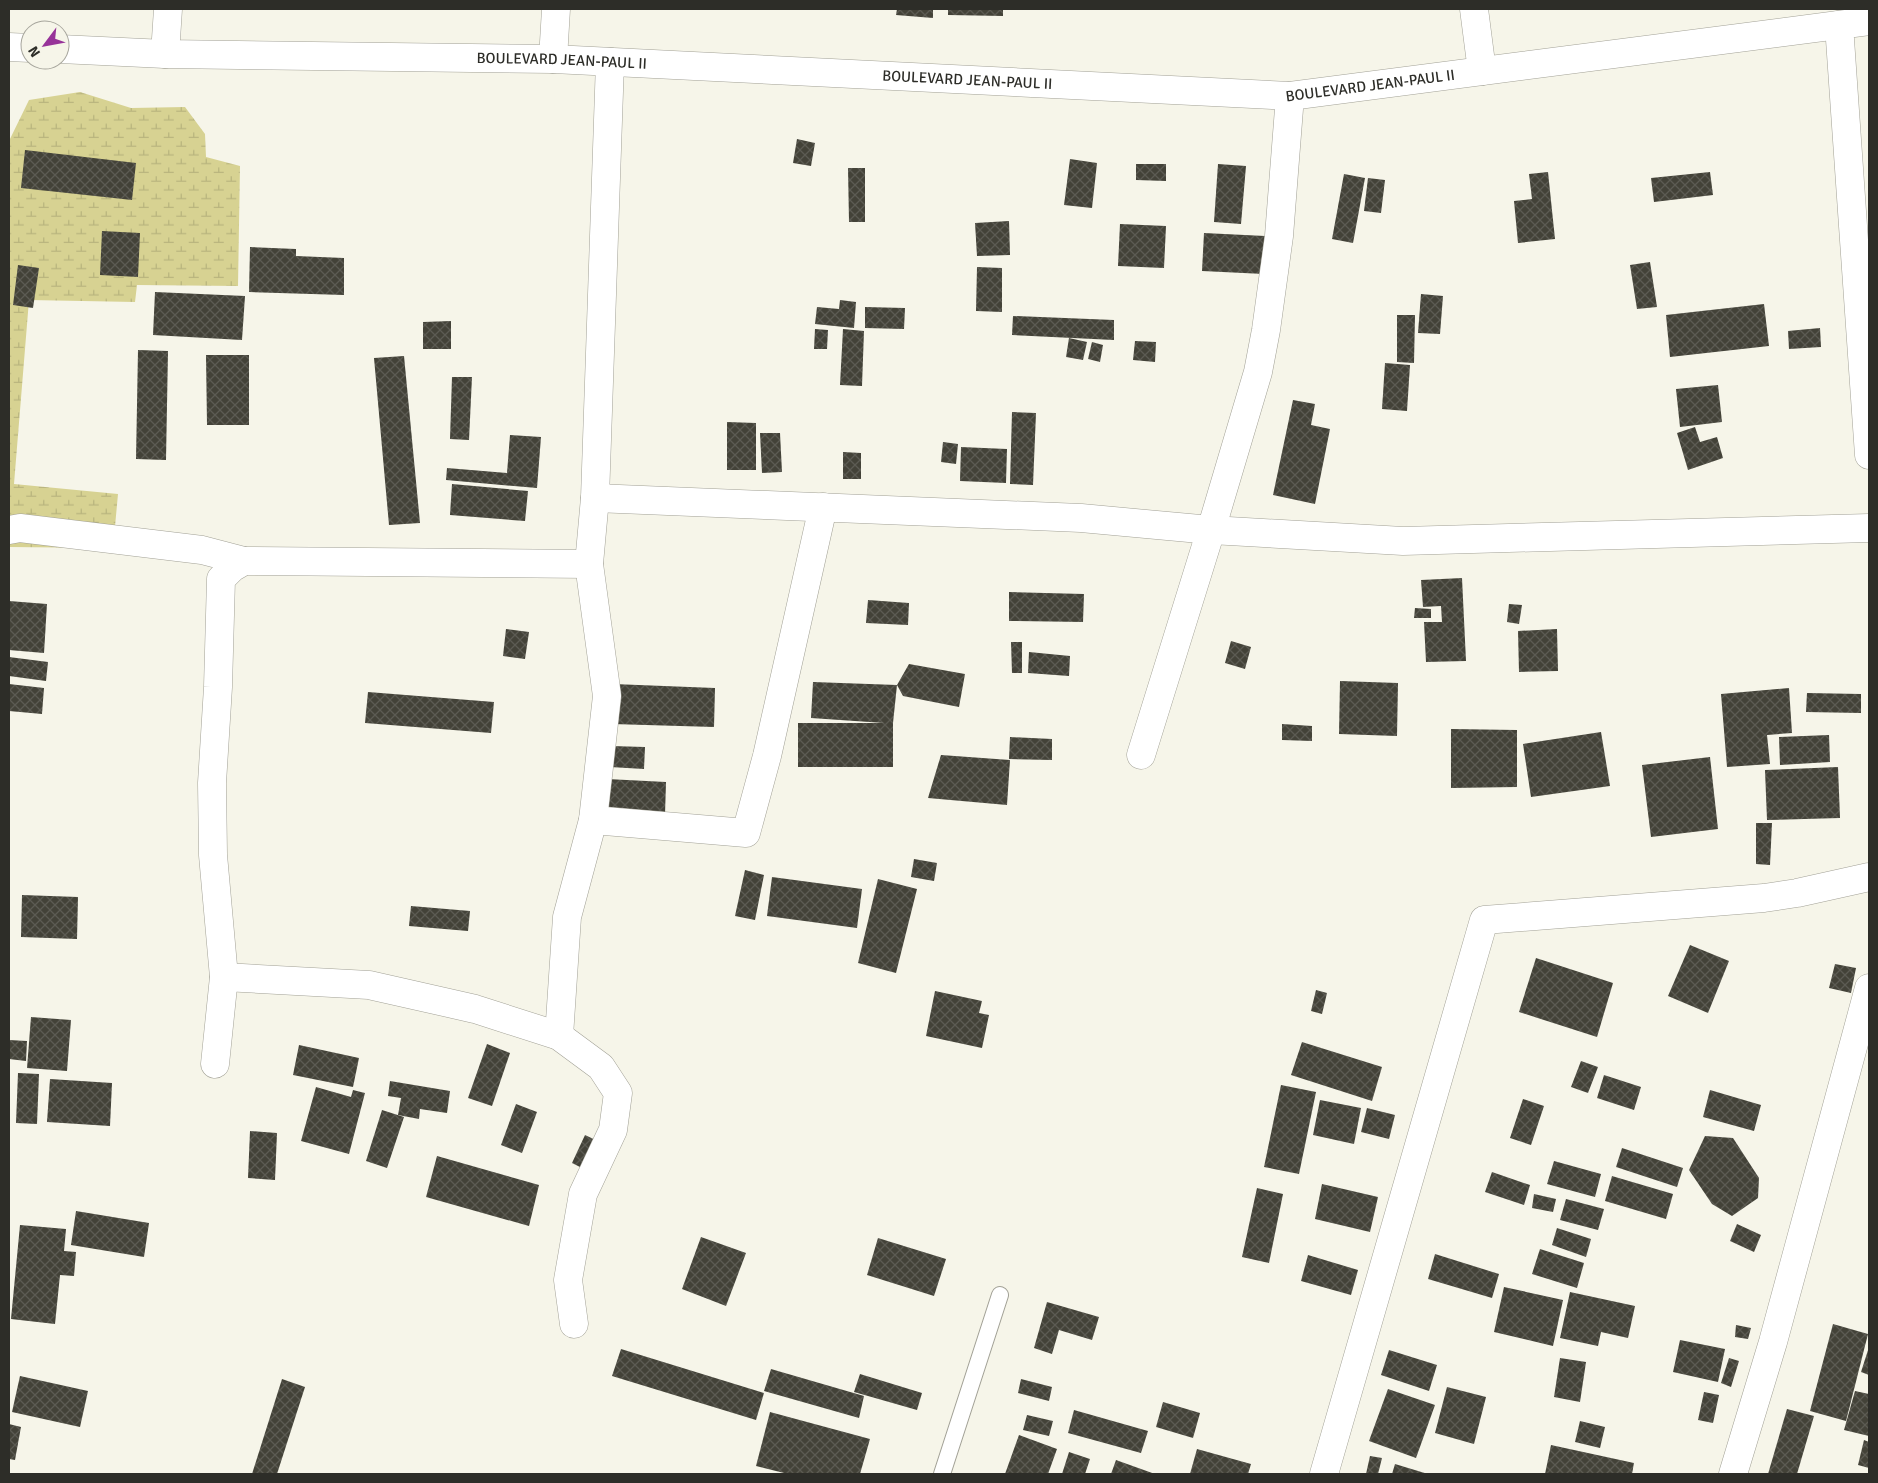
<svg xmlns="http://www.w3.org/2000/svg" width="1878" height="1483" font-family="Signika,sans-serif">
  <style>
    .wetland { fill: url(#wetland-marsh) }
    .building { fill: url(#building-cross-hatch) }
    .lines { fill: none; stroke-linecap: round; stroke-linejoin: round }
    .lane-casing { stroke: #a2a196; stroke-width: 18 }
    .street-casing { stroke: #a2a196; stroke-width: 29 }
    .secondary-casing { stroke: #a2a196; stroke-width: 29 }
    .lane { stroke: #fff; stroke-width: 16 }
    .street { stroke: #fff; stroke-width: 28 }
    .secondary { stroke: #fff; stroke-width: 28 }
    .labels { text-anchor: middle; dominant-baseline: central; stroke-width: 5; stroke-linejoin: round; paint-order: stroke }
    .street-label { font-size: 15px; fill: #2d2d28; stroke: #f6f5e9 }
  </style>
  <defs>
    <pattern id="wetland-marsh" width="20" height="14" patternUnits="userSpaceOnUse" patternTransform="scale(1.25)"><rect width="20" height="14" fill="#d7d292"/><path d="M1 5h8M5 5V1M11 12h8M15 12V8" fill="none" stroke="#b9b57e"/></pattern>
    <pattern id="building-cross-hatch" width="8" height="8" patternUnits="userSpaceOnUse" patternTransform="scale(1.25)"><rect width="8" height="8" fill="#434238"/><path d="M0 0l8 8M0 8l8-8" fill="none" stroke="#5c5b53"/></pattern>
  </defs>
  <rect width="100%" height="100%" fill="#f6f5e9"/>
  <polygon class="wetland" points="80,92 131,108 185,107 205,134 206,157 240,166 238,286 137,285 135,302 29,300 14,484 118,494 113,548 9,547 9,141 29,100"/>
  <g class="building">
    <polygon points="897,9 933,9 933,18 896,15"/>
    <polygon points="948,9 1003,9 1003,16 948,15"/>
    <polygon points="797,139 815,143 811,166 793,163"/>
    <polygon points="25,150 136,163 132,200 21,188"/>
    <polygon points="1070,159 1097,163 1092,208 1064,205"/>
    <polygon points="1136,164 1166,164 1166,181 1136,180"/>
    <polygon points="1218,164 1246,166 1241,224 1214,222"/>
    <polygon points="848,168 865,168 865,222 849,222"/>
    <polygon points="1548,172 1555,239 1518,243 1514,201 1532,199 1529,174"/>
    <polygon points="1710,172 1713,195 1654,202 1651,178"/>
    <polygon points="1344,174 1365,178 1353,243 1332,239"/>
    <polygon points="1368,178 1385,180 1381,213 1364,211"/>
    <polygon points="1009,221 1010,255 977,256 975,223"/>
    <polygon points="1120,224 1166,226 1164,268 1118,266"/>
    <polygon points="102,231 140,233 138,277 100,275"/>
    <polygon points="1204,233 1265,236 1264,274 1202,271"/>
    <polygon points="250,247 296,249 296,256 344,258 344,295 249,292"/>
    <polygon points="1650,262 1657,307 1637,309 1630,265"/>
    <polygon points="18,265 39,268 33,308 13,305"/>
    <polygon points="977,267 1002,268 1002,312 976,311"/>
    <polygon points="155,292 245,296 242,340 153,335"/>
    <polygon points="1421,294 1443,296 1440,334 1418,333"/>
    <polygon points="840,300 856,302 854,328 815,324 817,307 839,309"/>
    <polygon points="1764,304 1769,346 1670,357 1666,315"/>
    <polygon points="865,307 905,308 904,329 865,328"/>
    <polygon points="1397,315 1415,315 1414,363 1397,362"/>
    <polygon points="1013,316 1114,320 1114,340 1012,335"/>
    <polygon points="451,321 451,349 423,349 423,322"/>
    <polygon points="1820,328 1821,347 1789,349 1788,331"/>
    <polygon points="815,329 828,330 827,349 814,349"/>
    <polygon points="843,329 864,331 862,386 840,385"/>
    <polygon points="1069,338 1087,342 1083,360 1066,357"/>
    <polygon points="1135,341 1156,342 1155,362 1133,360"/>
    <polygon points="1092,342 1103,345 1100,362 1088,359"/>
    <polygon points="138,350 168,351 166,460 136,459"/>
    <polygon points="206,355 249,355 249,425 207,425"/>
    <polygon points="404,356 420,523 389,525 374,358"/>
    <polygon points="1385,363 1410,365 1407,411 1382,409"/>
    <polygon points="452,377 472,377 469,440 450,439"/>
    <polygon points="1718,385 1722,422 1680,427 1676,389"/>
    <polygon points="1293,400 1315,404 1311,425 1330,429 1315,504 1273,495"/>
    <polygon points="1012,412 1036,413 1033,485 1010,484"/>
    <polygon points="727,422 756,423 756,470 727,470"/>
    <polygon points="1695,427 1700,442 1717,437 1723,458 1688,470 1677,433"/>
    <polygon points="760,433 780,433 782,472 762,473"/>
    <polygon points="510,435 541,437 537,488 446,480 447,468 507,473"/>
    <polygon points="943,442 958,444 956,464 941,462"/>
    <polygon points="961,447 1007,449 1006,483 960,481"/>
    <polygon points="843,452 861,453 861,479 843,479"/>
    <polygon points="452,484 528,491 525,521 450,515"/>
    <polygon points="1462,578 1466,661 1426,662 1424,622 1442,622 1441,606 1423,607 1421,580"/>
    <polygon points="1009,592 1084,594 1083,622 1009,621"/>
    <polygon points="868,600 909,603 908,625 866,623"/>
    <polygon points="9,601 47,604 44,653 9,650"/>
    <polygon points="1509,604 1522,605 1519,624 1507,622"/>
    <polygon points="1415,608 1431,609 1431,618 1414,618"/>
    <polygon points="506,629 529,632 525,659 503,656"/>
    <polygon points="1557,629 1558,671 1519,672 1518,631"/>
    <polygon points="1231,641 1251,647 1245,669 1225,663"/>
    <polygon points="1011,642 1022,642 1022,673 1012,673"/>
    <polygon points="1029,652 1070,656 1069,676 1028,673"/>
    <polygon points="9,657 48,662 46,681 9,676"/>
    <polygon points="909,664 965,674 959,707 903,696 897,685 893,723 893,767 798,767 798,723 884,723 811,718 813,682 897,685"/>
    <polygon points="1340,681 1398,683 1397,736 1339,734"/>
    <polygon points="9,684 44,688 42,714 9,711"/>
    <polygon points="613,684 715,688 714,727 612,724"/>
    <polygon points="1789,688 1792,733 1767,735 1770,764 1727,767 1721,694"/>
    <polygon points="368,692 494,702 491,733 365,723"/>
    <polygon points="1807,693 1861,694 1861,713 1806,712"/>
    <polygon points="1282,724 1312,726 1312,741 1282,740"/>
    <polygon points="1451,729 1517,730 1517,787 1451,788"/>
    <polygon points="1601,732 1610,786 1531,797 1523,744"/>
    <polygon points="1829,735 1830,762 1780,765 1779,737"/>
    <polygon points="1010,737 1052,739 1052,760 1009,759"/>
    <polygon points="611,746 645,747 644,769 610,767"/>
    <polygon points="941,755 1010,760 1007,805 928,798"/>
    <polygon points="1710,757 1718,829 1651,837 1642,765"/>
    <polygon points="1838,767 1840,818 1767,820 1765,770"/>
    <polygon points="607,779 666,782 665,815 606,812"/>
    <polygon points="1756,823 1772,823 1770,865 1756,864"/>
    <polygon points="914,859 937,863 934,881 911,877"/>
    <polygon points="745,870 764,875 755,920 735,916"/>
    <polygon points="772,877 862,889 857,928 767,916"/>
    <polygon points="878,879 917,889 896,973 858,963"/>
    <polygon points="22,895 78,897 77,939 21,937"/>
    <polygon points="411,906 470,911 468,931 409,926"/>
    <polygon points="1690,945 1729,961 1708,1013 1668,996"/>
    <polygon points="1536,958 1613,983 1597,1037 1519,1012"/>
    <polygon points="1835,964 1856,968 1851,993 1829,988"/>
    <polygon points="1316,990 1327,993 1322,1014 1311,1011"/>
    <polygon points="935,991 982,1001 979,1013 989,1015 982,1048 926,1036"/>
    <polygon points="31,1017 71,1020 67,1071 27,1068"/>
    <polygon points="9,1040 27,1041 26,1061 9,1059"/>
    <polygon points="1302,1042 1382,1067 1372,1101 1291,1075"/>
    <polygon points="487,1044 510,1053 492,1106 468,1098"/>
    <polygon points="299,1045 359,1058 353,1087 293,1075"/>
    <polygon points="1581,1061 1598,1067 1588,1093 1571,1087"/>
    <polygon points="18,1073 39,1074 37,1124 16,1123"/>
    <polygon points="1604,1075 1641,1087 1634,1110 1597,1098"/>
    <polygon points="50,1079 112,1083 110,1126 47,1122"/>
    <polygon points="390,1081 450,1091 447,1113 420,1109 419,1119 398,1115 401,1098 388,1096"/>
    <polygon points="1281,1085 1316,1092 1299,1174 1264,1167"/>
    <polygon points="316,1087 351,1097 353,1090 365,1093 349,1154 301,1141"/>
    <polygon points="1710,1090 1761,1105 1754,1131 1703,1117"/>
    <polygon points="1523,1099 1544,1106 1531,1145 1510,1138"/>
    <polygon points="1320,1100 1361,1108 1354,1144 1313,1135"/>
    <polygon points="516,1104 537,1112 522,1153 501,1145"/>
    <polygon points="1367,1108 1395,1115 1389,1139 1361,1132"/>
    <polygon points="382,1110 404,1117 387,1168 366,1161"/>
    <polygon points="250,1131 277,1133 275,1180 248,1178"/>
    <polygon points="585,1135 604,1144 590,1172 572,1163"/>
    <polygon points="1705,1136 1733,1138 1759,1178 1758,1198 1732,1216 1712,1204 1689,1170"/>
    <polygon points="1622,1148 1683,1168 1677,1187 1616,1167"/>
    <polygon points="437,1156 539,1185 529,1226 426,1197"/>
    <polygon points="1554,1161 1601,1174 1595,1197 1547,1184"/>
    <polygon points="1492,1172 1530,1185 1524,1205 1485,1192"/>
    <polygon points="1612,1176 1673,1194 1666,1219 1605,1201"/>
    <polygon points="1322,1184 1378,1197 1370,1232 1315,1219"/>
    <polygon points="1257,1188 1283,1194 1269,1263 1242,1257"/>
    <polygon points="1534,1194 1556,1199 1553,1212 1532,1208"/>
    <polygon points="1566,1199 1604,1209 1598,1230 1560,1220"/>
    <polygon points="76,1211 149,1223 144,1257 71,1245"/>
    <polygon points="1737,1224 1761,1235 1754,1252 1730,1241"/>
    <polygon points="20,1225 66,1229 64,1251 76,1252 74,1276 60,1275 55,1324 11,1319"/>
    <polygon points="1557,1228 1591,1239 1586,1257 1552,1245"/>
    <polygon points="701,1237 746,1253 726,1306 682,1289"/>
    <polygon points="878,1238 946,1259 934,1296 867,1275"/>
    <polygon points="1540,1249 1584,1263 1577,1288 1532,1274"/>
    <polygon points="1435,1254 1499,1274 1492,1298 1428,1279"/>
    <polygon points="1308,1255 1358,1270 1351,1295 1301,1281"/>
    <polygon points="1504,1287 1563,1300 1553,1346 1494,1332"/>
    <polygon points="1570,1292 1635,1306 1628,1338 1601,1332 1598,1346 1560,1338"/>
    <polygon points="1047,1302 1099,1317 1092,1340 1059,1330 1052,1354 1034,1348"/>
    <polygon points="1833,1324 1868,1334 1846,1421 1810,1411"/>
    <polygon points="1736,1325 1751,1328 1748,1339 1735,1337"/>
    <polygon points="1680,1340 1725,1349 1718,1382 1673,1372"/>
    <polygon points="1869,1347 1869,1375 1861,1372"/>
    <polygon points="621,1349 764,1393 756,1420 612,1376"/>
    <polygon points="1389,1350 1437,1365 1429,1391 1381,1375"/>
    <polygon points="1560,1358 1586,1362 1580,1402 1554,1397"/>
    <polygon points="1729,1358 1739,1361 1731,1387 1721,1383"/>
    <polygon points="771,1369 864,1396 859,1418 764,1391"/>
    <polygon points="860,1374 922,1393 917,1410 854,1392"/>
    <polygon points="20,1376 88,1391 80,1427 12,1412"/>
    <polygon points="282,1379 305,1387 277,1474 252,1474"/>
    <polygon points="1021,1379 1052,1387 1049,1401 1018,1393"/>
    <polygon points="1447,1387 1486,1397 1474,1444 1435,1433"/>
    <polygon points="1388,1389 1435,1405 1416,1458 1369,1441"/>
    <polygon points="1855,1391 1869,1394 1869,1436 1844,1430"/>
    <polygon points="1704,1392 1719,1395 1713,1423 1698,1420"/>
    <polygon points="1163,1402 1200,1413 1193,1438 1156,1427"/>
    <polygon points="1787,1409 1814,1416 1797,1474 1768,1474"/>
    <polygon points="1074,1410 1148,1431 1141,1453 1068,1433"/>
    <polygon points="770,1412 870,1439 860,1474 788,1474 756,1466"/>
    <polygon points="1027,1415 1053,1421 1049,1436 1023,1430"/>
    <polygon points="1580,1421 1605,1427 1600,1448 1575,1442"/>
    <polygon points="9,1424 21,1427 15,1460 9,1459"/>
    <polygon points="1019,1435 1057,1449 1048,1474 1005,1474"/>
    <polygon points="1864,1440 1869,1442 1869,1468 1858,1465"/>
    <polygon points="1551,1445 1634,1463 1632,1474 1545,1474"/>
    <polygon points="1197,1449 1251,1464 1248,1474 1190,1474"/>
    <polygon points="1069,1452 1090,1459 1085,1474 1062,1474"/>
    <polygon points="1370,1456 1382,1458 1378,1474 1366,1474"/>
    <polygon points="1116,1460 1155,1474 1111,1474"/>
    <polygon points="1395,1464 1428,1474 1392,1474"/>
  </g>
  <g class="lines">
    <g class="lane-casing">
      <polyline id="lane" points="942,1474 1000,1295"/>
    </g>
    <g class="street-casing">
      <g id="street">
        <polyline points="1474,9 1482,71"/>
        <polyline points="1839,25 1869,455"/>
        <polyline points="165,54 168,9"/>
        <polyline points="553,59 556,9"/>
        <polyline points="595,498 1081,518 1211,530 1403,541 1869,528"/>
        <polyline points="9,530 20,528 202,550 244,561"/>
        <polyline points="1141,755 1211,530 1258,372 1266,330 1279,236 1290,96"/>
        <polyline points="593,820 746,833 767,756 823,507"/>
        <polyline points="224,977 369,985 475,1009 559,1036 601,1067 618,1093 613,1130 583,1194 568,1280 574,1324"/>
        <polyline points="559,1036 567,917 593,820 607,696 589,564 595,498 610,62"/>
        <polyline points="215,1064 224,977 213,855 212,783 218,687 221,579 232,568 244,561 589,564"/>
        <polyline points="1324,1474 1484,920 1764,898 1797,893 1869,877"/>
        <polyline points="1733,1474 1773,1342 1869,988"/>
      </g>
    </g>
    <g class="secondary-casing">
      <g id="secondary">
        <polyline points="9,47 30,48"/>
        <path id="s1" d="M60,49L165,54L553,59L1290,96L1869,21"/>
      </g>
    </g>
    <use href="#lane" class="lane"/>
    <use href="#street" class="street"/>
    <use href="#secondary" class="secondary"/>
  </g>
  <g class="labels">
    <g class="street-label">
      <text stroke="none"><textPath href="#s1" startOffset="502">BOULEVARD JEAN-PAUL II</textPath></text>
      <text stroke="none"><textPath href="#s1" startOffset="908">BOULEVARD JEAN-PAUL II</textPath></text>
      <text stroke="none"><textPath href="#s1" startOffset="1312">BOULEVARD JEAN-PAUL II</textPath></text>
    </g>
  </g>
  <rect width="1878" height="1483" fill="none" stroke="#2d2d28" stroke-width="20"/>
  <g transform="translate(45 45) rotate(238)"><circle r="24" fill="#f6f5e9" stroke="#a6a59c"/>
  <path d="M0-4L9 19L0 12L-9 19Z" fill="#973399"/>
  <text y="-8" font-size="14" font-weight="bold" text-anchor="middle" fill="#2d2d28">N</text>
  </g>
</svg>
